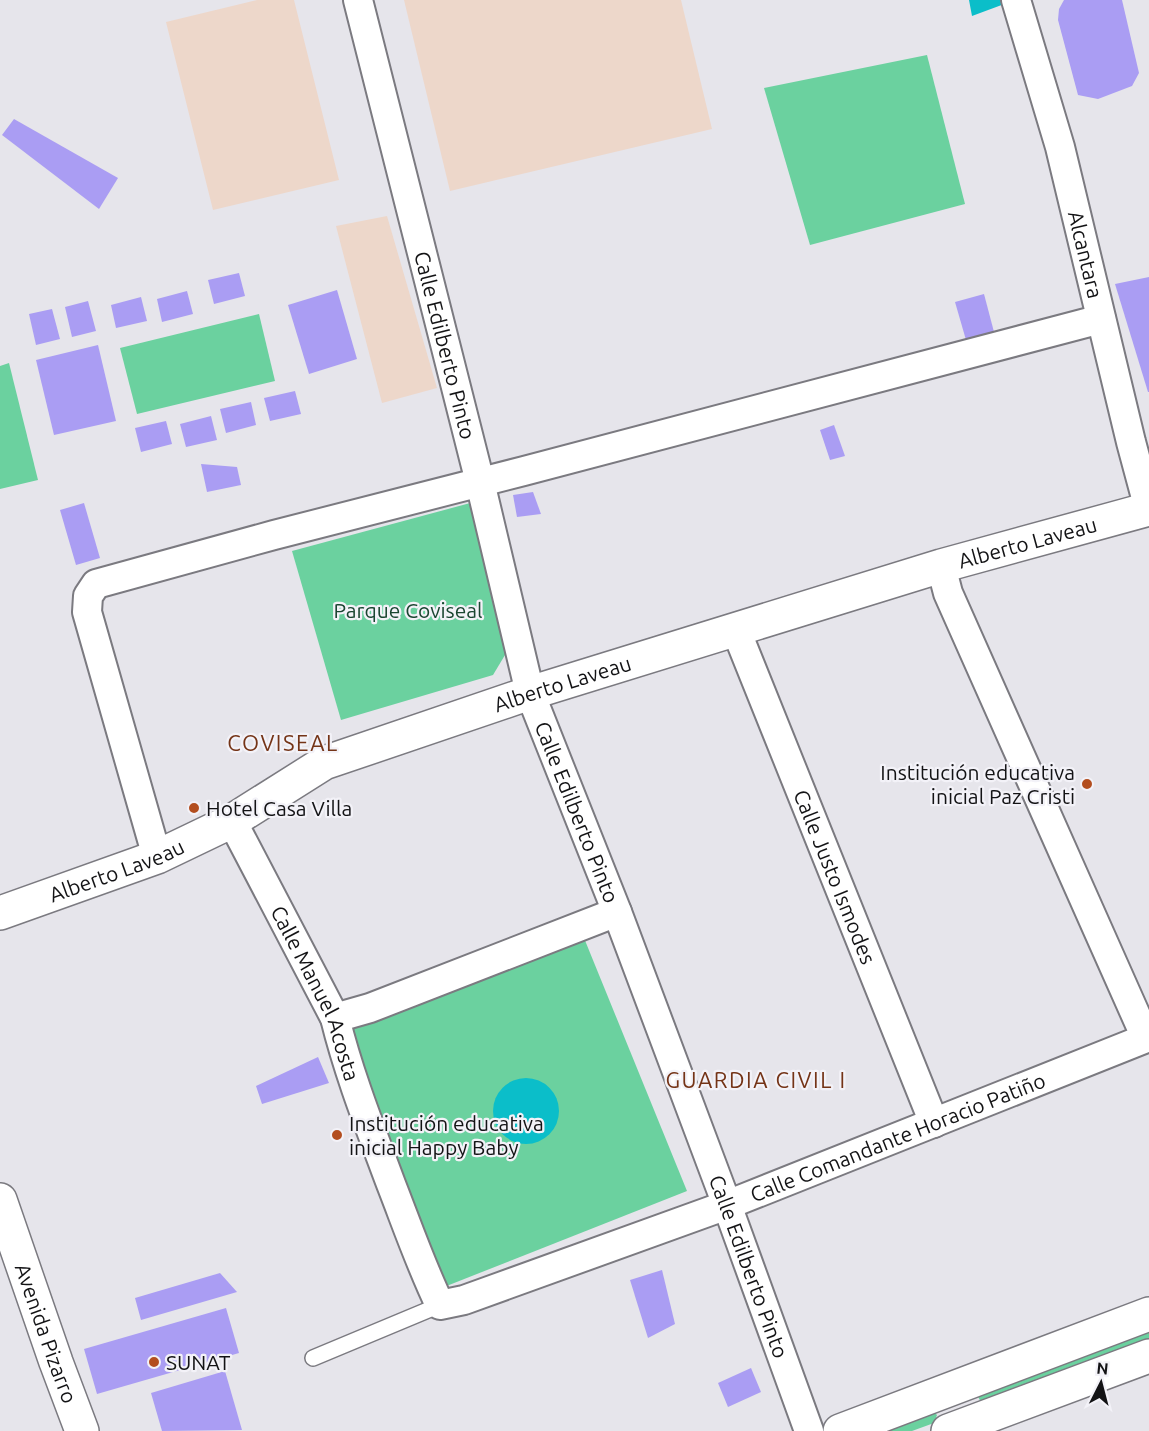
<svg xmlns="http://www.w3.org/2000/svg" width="1149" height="1431" font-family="Ubuntu,sans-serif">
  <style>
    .industrial { fill: #edd7ca }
    .green { fill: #6bd19f }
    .water { fill: #0bbec9 }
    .building { fill: #aa9df3 }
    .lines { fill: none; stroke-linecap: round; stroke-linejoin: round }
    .service-casing { stroke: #7b7a80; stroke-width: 18 }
    .minor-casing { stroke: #7b7a80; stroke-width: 32 }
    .tertiary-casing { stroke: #7b7a80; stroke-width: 36 }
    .secondary-casing { stroke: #7b7a80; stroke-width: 36 }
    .primary-casing { stroke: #7b7a80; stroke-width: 36 }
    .service { stroke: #fff; stroke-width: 15 }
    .minor { stroke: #fff; stroke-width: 28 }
    .tertiary { stroke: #fff; stroke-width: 33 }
    .secondary { stroke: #fff; stroke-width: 33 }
    .primary { stroke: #fff; stroke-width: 33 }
    .poi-dot { fill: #b34e1f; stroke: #f3f2f8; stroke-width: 2 }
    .labels { text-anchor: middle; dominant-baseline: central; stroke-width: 4.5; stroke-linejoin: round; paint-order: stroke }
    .street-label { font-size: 21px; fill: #131315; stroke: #f3f2f8 }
    .park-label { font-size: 21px; fill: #1a4631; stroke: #f3f2f8 }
    .poi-label { font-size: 21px; fill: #131315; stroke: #f3f2f8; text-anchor: start }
    .neighbourhood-label { font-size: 22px; letter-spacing: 1.5px; fill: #743417; stroke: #f3f2f8 }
  </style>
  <rect width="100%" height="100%" fill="#e6e5eb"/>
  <g class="industrial">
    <polygon points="257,0 294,0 339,180 213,210 166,22"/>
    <polygon points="404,0 681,0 712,129 450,191"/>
    <polygon points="387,216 437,388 382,403 336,226"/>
  </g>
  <g class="green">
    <polygon points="927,55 965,204 810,245 764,88"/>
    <polygon points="259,314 275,381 137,414 120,348"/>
    <polygon points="9,363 38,480 0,489 0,366"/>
    <polygon points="474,502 508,650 493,675 341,720 292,551"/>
    <polygon points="584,938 687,1191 444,1287 347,1024"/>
    <polygon points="1149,1326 1149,1341 982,1405 976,1392"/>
    <polygon points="933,1411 937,1415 934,1423 912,1431 875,1431"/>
  </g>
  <g class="water">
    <polygon points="969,0 1006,0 1007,3 972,16"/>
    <circle cx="526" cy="1111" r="33"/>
  </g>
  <g class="building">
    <polygon points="1064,0 1122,0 1139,73 1132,86 1098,99 1078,95 1058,20 1059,9"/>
    <polygon points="14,119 118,178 99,209 2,135"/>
    <polygon points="239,273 245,296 214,304 208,280"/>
    <polygon points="1149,277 1149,392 1148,392 1115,284"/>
    <polygon points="337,290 357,359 309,374 288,305"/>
    <polygon points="187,291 193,314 162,322 157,299"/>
    <polygon points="984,294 994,332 966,340 955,302"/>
    <polygon points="141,297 147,321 116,328 111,305"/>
    <polygon points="88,301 96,331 72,337 65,307"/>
    <polygon points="52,309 60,339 36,345 29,314"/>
    <polygon points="98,345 116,421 54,435 36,360"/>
    <polygon points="295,391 301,414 270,421 264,398"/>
    <polygon points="251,402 256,425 226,433 220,409"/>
    <polygon points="211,416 217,440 186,447 180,424"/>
    <polygon points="166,421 172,444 141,452 135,428"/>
    <polygon points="834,425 845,456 830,460 820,430"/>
    <polygon points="201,464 237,467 241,485 207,492"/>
    <polygon points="533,492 541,514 517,517 513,495"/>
    <polygon points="84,503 100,558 76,565 60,510"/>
    <polygon points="318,1057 329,1083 262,1104 256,1086"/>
    <polygon points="662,1270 675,1324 648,1338 630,1280"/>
    <polygon points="220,1273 237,1292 141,1320 135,1298"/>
    <polygon points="226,1308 239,1353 97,1394 84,1349"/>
    <polygon points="751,1368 761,1392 728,1407 718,1383"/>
    <polygon points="225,1371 242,1430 162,1431 151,1393"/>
  </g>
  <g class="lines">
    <g class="service-casing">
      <polyline id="service" points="313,1358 440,1305"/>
    </g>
    <g class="minor-casing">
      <g id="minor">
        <path id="s1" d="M358,0L480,482L530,693L617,912L727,1205L809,1431"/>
        <path id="s2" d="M1016,0L1060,147L1131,442L1149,509"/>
        <polyline points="941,566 948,593 1146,1038"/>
        <path id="s3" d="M736,630L934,1123"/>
        <path id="s4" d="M232,821L335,1018C349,1075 371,1130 391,1184C407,1225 421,1266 440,1305L464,1300L727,1205L1149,1037"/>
        <polyline points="157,857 87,612 88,596 96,584 274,535 524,471 1101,319"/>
        <polyline points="335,1018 370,1008 617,912"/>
      </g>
    </g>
    <g class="tertiary-casing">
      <g id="tertiary">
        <path id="s5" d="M0,913L157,857L232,821L324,763L530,693L941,566L1149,509"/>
      </g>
    </g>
    <g class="secondary-casing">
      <g id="secondary">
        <path id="s6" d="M0,1200L56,1362L82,1431"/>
      </g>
    </g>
    <g class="primary-casing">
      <g id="primary">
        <polyline points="840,1431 1149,1314"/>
        <polyline points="948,1431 1149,1356"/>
      </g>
    </g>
    <use href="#service" class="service"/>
    <use href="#minor" class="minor"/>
    <use href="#tertiary" class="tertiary"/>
    <use href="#secondary" class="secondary"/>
    <use href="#primary" class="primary"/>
  </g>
  <g class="poi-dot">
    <circle cx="1087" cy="784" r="6"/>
    <circle cx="194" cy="808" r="6"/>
    <circle cx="337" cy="1135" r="6"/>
    <circle cx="154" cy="1362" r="6"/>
  </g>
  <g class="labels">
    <g class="street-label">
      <text stroke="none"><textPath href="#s2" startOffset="264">Alcantara</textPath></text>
      <text stroke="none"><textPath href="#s1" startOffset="356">Calle Edilberto Pinto</textPath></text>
      <text stroke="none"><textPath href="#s5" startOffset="1096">Alberto Laveau</textPath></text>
      <text stroke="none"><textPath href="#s5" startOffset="610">Alberto Laveau</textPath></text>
      <text stroke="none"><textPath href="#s1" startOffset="842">Calle Edilberto Pinto</textPath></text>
      <text stroke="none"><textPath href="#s5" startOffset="124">Alberto Laveau</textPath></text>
      <text stroke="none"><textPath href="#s3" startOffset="266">Calle Justo Ismodes</textPath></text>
      <text stroke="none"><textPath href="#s4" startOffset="192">Calle Manuel Acosta</textPath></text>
      <text stroke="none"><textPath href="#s4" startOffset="1016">Calle Comandante Horacio Patiño</textPath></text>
      <text stroke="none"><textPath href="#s1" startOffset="1328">Calle Edilberto Pinto</textPath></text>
      <text stroke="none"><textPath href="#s6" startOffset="141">Avenida Pizarro</textPath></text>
    </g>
    <g class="park-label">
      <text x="408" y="610">Parque Coviseal</text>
    </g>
    <g class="poi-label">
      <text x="1075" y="772" text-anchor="end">Institución educativa<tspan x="1075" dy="24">inicial Paz Cristi</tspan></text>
      <text x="206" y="808">Hotel Casa Villa</text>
      <text x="349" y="1123">Institución educativa<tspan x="349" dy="24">inicial Happy Baby</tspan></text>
      <text x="166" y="1362">SUNAT</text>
    </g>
    <g class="neighbourhood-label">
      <text x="283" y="742">COVISEAL</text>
      <text x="756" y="1079">GUARDIA CIVIL I</text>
    </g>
  </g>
  <g transform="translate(1101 1383) rotate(6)" stroke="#f3f2f8" stroke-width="4.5" paint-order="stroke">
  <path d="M0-4.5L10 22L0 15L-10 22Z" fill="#131315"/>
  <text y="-9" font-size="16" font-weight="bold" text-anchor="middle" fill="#131315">N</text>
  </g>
</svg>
